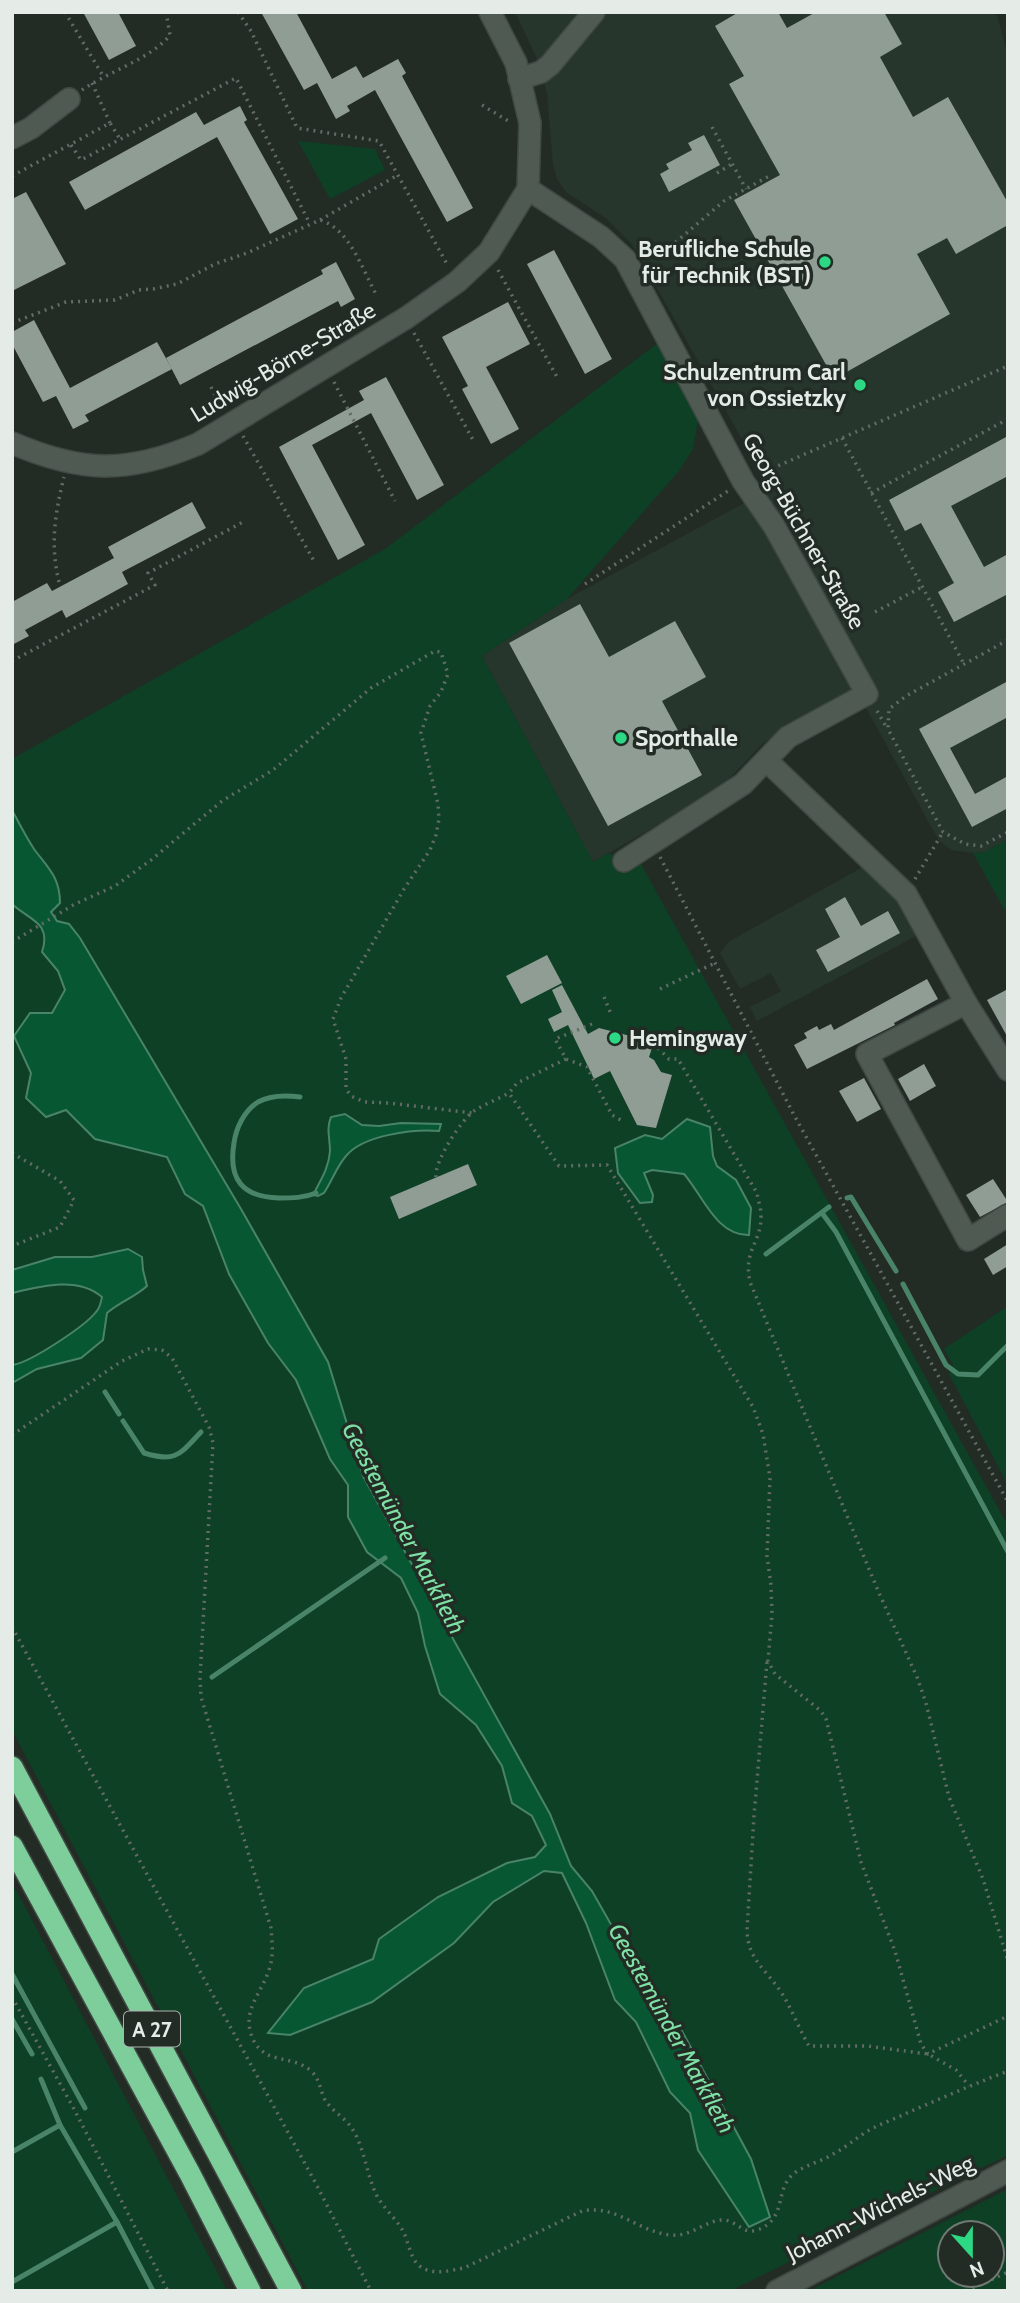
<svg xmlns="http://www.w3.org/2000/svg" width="1020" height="2303" font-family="Cabin,sans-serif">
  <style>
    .built { fill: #26362c }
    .green { fill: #0d4025; fill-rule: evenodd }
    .water { fill: #075832; stroke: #4a8468; stroke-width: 2 }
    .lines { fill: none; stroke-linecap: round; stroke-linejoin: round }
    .stream { stroke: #4a8468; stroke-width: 5 }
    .building { fill: #909d94 }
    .minor-casing { stroke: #3f4842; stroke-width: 24 }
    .highway-casing { stroke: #3f4842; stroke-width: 24 }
    .path { stroke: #626b65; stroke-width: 3.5; stroke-dasharray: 2 5; stroke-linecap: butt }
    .minor { stroke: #4f5a52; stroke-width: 21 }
    .highway { stroke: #7ece9c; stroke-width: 21 }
    .poi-dot { fill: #2dd884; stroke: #222c25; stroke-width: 2.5 }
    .labels { text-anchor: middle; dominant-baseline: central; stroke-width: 7; stroke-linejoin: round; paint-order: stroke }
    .shield { fill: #222c25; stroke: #aab2ad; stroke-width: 2 }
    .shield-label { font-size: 21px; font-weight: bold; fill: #e5ece7 }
    .poi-label { font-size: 23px; font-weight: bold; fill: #e5ece7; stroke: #222c25; text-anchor: end }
    .street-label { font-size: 23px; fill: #e5ece7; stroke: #222c25 }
    .water-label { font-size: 24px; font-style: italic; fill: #7ee0a4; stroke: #222c25 }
  </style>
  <rect width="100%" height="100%" fill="#222c25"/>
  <g class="built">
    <polygon points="515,12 996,12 1008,56 1008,839 985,852 973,853 952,850 939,841 865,706 791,728 763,743 730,778 703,799 593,862 482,656 567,599 770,489 632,244 607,219 566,192 557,179 553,165 547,93 538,61"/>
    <polygon points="863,867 899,900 918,935 757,1021 750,1007 781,991 771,973 740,989 720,953 728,942"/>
  </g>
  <g class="green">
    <polygon points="298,141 375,149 385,170 330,199"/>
    <path d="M658,343L698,420L693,449L679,471L567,599L482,656L593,862L607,854L637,857L1008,1526V2155L730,2291H308L12,1730V759L385,549ZM599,1028L653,1042L649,1057L654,1061L657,1071L672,1075L656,1128L636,1124L610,1071L576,1040Z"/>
    <polygon points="1008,839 1008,916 973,853 985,852"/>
    <polygon points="1008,1306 1008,1485 949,1374 953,1365 944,1349"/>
    <polygon points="12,1884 24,1905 227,2291 12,2291"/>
    <path d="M1008,2189V2291H809ZM950,2233H992V2275H950Z"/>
  </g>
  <g class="water">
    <path d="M12,810C19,823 26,837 34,849C48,868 60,877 60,903L51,912L57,921L69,924L80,938L241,1209L328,1362L363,1476L550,1814L571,1866L592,1891L650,1993L682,2031L751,2159L770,2217L749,2227L698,2150L690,2113L670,2092L636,2022L615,2000L586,1923L562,1873L544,1871L493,1902L454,1943L372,2002L290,2035L268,2033L304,1988L373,1959L379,1939L438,1897L507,1863L535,1857L546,1845L532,1816L512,1803L502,1766L476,1725L440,1694L425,1646L418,1613L401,1578L367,1552L348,1517V1485L330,1459L296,1380L268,1343L229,1274L203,1206L185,1194L167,1157L95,1139L66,1110L46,1117L26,1098L31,1073L14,1036L30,1013H52L65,990L58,971L42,952C52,922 29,920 12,904Z"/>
    <path d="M345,1114L362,1125L379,1126L401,1123L441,1124L439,1131C413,1129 363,1135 346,1156C337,1166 332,1181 324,1193L318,1196L313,1195C320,1181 329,1168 330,1151C330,1138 326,1129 331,1117Z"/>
    <path d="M687,1119L710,1127L713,1156L717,1166L736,1180L751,1208L749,1235C716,1236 702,1194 684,1174L652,1170L644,1173L653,1195L652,1202L640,1203L618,1173L615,1148L645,1135L662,1139Z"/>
    <path d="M128,1249L142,1257L143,1270L147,1286C135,1297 120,1302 107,1313L103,1340L81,1358L37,1369L12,1383V1365C30,1363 85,1326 96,1312C100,1308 101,1302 102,1297C78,1276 41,1286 12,1293V1270L55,1257H92Z"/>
  </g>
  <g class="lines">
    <g class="stream">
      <path d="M300,1097C286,1095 271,1095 258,1102C244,1111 236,1128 234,1143C228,1179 242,1197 279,1198C292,1198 304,1198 316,1193"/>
      <polyline points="847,1198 851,1197 896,1271"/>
      <polyline points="822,1213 836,1232 1008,1552"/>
      <polyline points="766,1254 829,1207"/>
      <polyline points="903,1284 946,1365 958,1374 978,1375 1008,1345"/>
      <polyline points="105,1392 119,1414"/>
      <path d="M123,1421L144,1453C176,1463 180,1454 201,1432"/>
      <polyline points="212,1677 385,1558"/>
      <polyline points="12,1974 85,2108"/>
      <polyline points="12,2019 32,2054"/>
      <polyline points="41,2079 60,2125 117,2222 153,2291"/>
      <polyline points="12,2152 60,2125"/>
      <polyline points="12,2282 117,2222"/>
    </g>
  </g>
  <g class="building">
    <polygon points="83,12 118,12 136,46 109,60"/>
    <polygon points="261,12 296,12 332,79 356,66 363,78 398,59 406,73 402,76 473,208 447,222 375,90 347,106 350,111 336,119 317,83 304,90"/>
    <polygon points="739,12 778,12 787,28 816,12 884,12 902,44 880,57 913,117 948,97 1008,203 1008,225 956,254 947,238 917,254 950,314 834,379 734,200 780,175 729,84 744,76 715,26"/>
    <polygon points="240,106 247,120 244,122 298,219 270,234 217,137 85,210 69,182 196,112 204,125"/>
    <polygon points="704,135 720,165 669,192 660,174 669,169 666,164 692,150 688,143"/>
    <polygon points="26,192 66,264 12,291 12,199"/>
    <polygon points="554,250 612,359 585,374 527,264"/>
    <polygon points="336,262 355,299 341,307 338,301 180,385 166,358 323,274 321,270"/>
    <polygon points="508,302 530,344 486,367 519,429 491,444 462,389 468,386 442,337"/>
    <polygon points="34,320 70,388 157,342 172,369 85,415 89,421 73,429 56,396 43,402 12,344 12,332"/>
    <polygon points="386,377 444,485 417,500 371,413 312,445 365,545 338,560 279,447 364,400 359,391"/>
    <polygon points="1008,436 1008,476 951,506 984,567 1008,554 1008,594 954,622 938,592 954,583 921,523 905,531 889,500"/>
    <polygon points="192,502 206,528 122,572 128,584 66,618 62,610 25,630 29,636 12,645 12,602 47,583 52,591 114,558 108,547"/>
    <polygon points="580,604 609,657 675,621 706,677 662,701 702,775 608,826 509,643"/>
    <polygon points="1008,681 1008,717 950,748 975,794 1008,776 1008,808 972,827 919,729"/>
    <polygon points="845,897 861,926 888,911 900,933 828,972 816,950 840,937 825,909"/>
    <polygon points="547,955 562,983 521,1004 506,976"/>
    <polygon points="927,979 938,999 894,1023 895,1025 807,1069 794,1045 807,1038 804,1033 817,1026 819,1030 831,1024 834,1030"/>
    <polygon points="562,985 588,1034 599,1028 654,1042 649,1057 654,1060 661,1072 672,1075 656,1128 637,1125 610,1071 594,1079 568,1025 554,1032 548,1019 562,1012 552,990"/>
    <polygon points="1008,989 1008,1038 987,1000"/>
    <polygon points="924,1064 936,1086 910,1101 898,1079"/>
    <polygon points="864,1078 881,1109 857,1122 839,1091"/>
    <polygon points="468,1164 477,1185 399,1219 390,1197"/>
    <polygon points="993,1179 1008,1202 980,1217 966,1195"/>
    <polygon points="1008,1244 1008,1266 993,1275 984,1259"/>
  </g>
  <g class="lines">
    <g class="minor-casing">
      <g id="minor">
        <polyline points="490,12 516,63 530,123 528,189"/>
        <polyline points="519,79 541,72 550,65 594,12"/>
        <polyline points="12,138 31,128 69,99"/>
        <polyline points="528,189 601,237 625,259 743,481 774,526 867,694 788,737 743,784 624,861"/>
        <path d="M12,443C82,473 127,474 198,444L406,318L457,282L489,252L528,189"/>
        <polyline points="767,761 906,894 966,1003 1008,1070"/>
        <polyline points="966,1003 867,1054 968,1240 1008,1215"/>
        <polyline points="777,2291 1008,2171"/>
      </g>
    </g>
    <g class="highway-casing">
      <g id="highway">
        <polyline points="12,1767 291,2291"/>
        <polyline points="12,1846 190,2174 250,2291"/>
      </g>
    </g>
    <g class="path">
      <polyline points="65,12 103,76"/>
      <polyline points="238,12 251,31 297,128 379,141 447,264"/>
      <polyline points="92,83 110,123"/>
      <path d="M82,90C108,72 152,58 170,35L166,12"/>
      <polyline points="482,105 510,122"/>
      <polyline points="712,127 746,189"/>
      <polyline points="71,145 81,160 236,78 310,224"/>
      <polyline points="717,173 732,164"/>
      <polyline points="12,176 110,123 120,139"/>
      <polyline points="320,220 398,175"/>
      <polyline points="670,247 724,201 771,175"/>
      <polyline points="498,270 557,377"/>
      <path d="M12,323L66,302L115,300L139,290L153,289L177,284L215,264L247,253L320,220C350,229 362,269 377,296"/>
      <polyline points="414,333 473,440"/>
      <polyline points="334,382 395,501"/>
      <polyline points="211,387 222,410"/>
      <polyline points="243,436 314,561"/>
      <polyline points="842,438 964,664"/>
      <polyline points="759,474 1008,366"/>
      <polyline points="871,493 1008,419"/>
      <path d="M59,582C50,545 55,513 64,477"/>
      <polyline points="585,584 728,491"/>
      <polyline points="875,612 922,587"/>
      <polyline points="1008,640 906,696 889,709 888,729 943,832 965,844 981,846 1008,832"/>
      <polyline points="12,661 155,585 148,573 243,522"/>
      <polyline points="877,711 887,728"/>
      <polyline points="660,857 794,1115 1008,1502"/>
      <polyline points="915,879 943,832"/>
      <polyline points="12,942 75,904 115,886 151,860 222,801 273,770 371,688 435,651 441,652 448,674 441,692 430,706 421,733 438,804 439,819 436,835 430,850 404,889 341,998 333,1019 346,1059 346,1089 351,1096 365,1102 389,1103 472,1113"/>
      <polyline points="660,989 715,963"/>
      <polyline points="604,997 611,1014"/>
      <polyline points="592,1024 555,1039 566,1059 587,1067 612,1115 624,1122"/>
      <path d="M658,1048L669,1059H678L757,1193C758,1200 761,1208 761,1215C762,1243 743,1248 750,1282L879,1593L917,1677L926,1703L949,1797L983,1879L1008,1961"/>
      <polyline points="566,1059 517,1083 509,1093 559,1166 607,1165 753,1407 763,1434 770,1478 767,1556 771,1585 772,1614 768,1661 775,1674 821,1711 826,1719 861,1862 895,1951 921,2044 928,2054 1008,2016"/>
      <polyline points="12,1153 60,1181 74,1200 60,1227 12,1246"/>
      <path d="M436,1177C434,1162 461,1120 474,1111C485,1104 498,1099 509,1093"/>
      <path d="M12,1435L122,1361L148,1349L162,1350L172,1358L209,1427L213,1443L200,1678L201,1697L271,1928C272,1942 274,1956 269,1970C262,1992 243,2009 251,2034C262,2067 291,2053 311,2071C320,2079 320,2090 325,2100C332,2111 344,2117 351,2127C364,2146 366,2171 375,2192C381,2206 395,2217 403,2231C410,2244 410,2265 427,2270C439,2274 452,2270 464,2268L582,2211C617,2204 639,2233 672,2235C691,2237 706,2220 723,2220C736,2220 743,2235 757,2230C789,2219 773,2187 796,2172C808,2164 823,2161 835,2153C846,2147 855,2139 866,2132C879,2124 895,2119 909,2112C942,2098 974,2084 1008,2071"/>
      <polyline points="12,1627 315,2182 371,2291"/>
      <path d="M767,1662L754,1816L747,1930C748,1960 765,1968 781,1992C792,2009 799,2029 809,2046H867L928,2054L956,2070L969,2086"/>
      <polyline points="12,1997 74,2109 168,2291"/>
      <polyline points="966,2291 1008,2272"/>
    </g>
    <use href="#minor" class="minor"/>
    <use href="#highway" class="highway"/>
  </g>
  <g class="poi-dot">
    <circle cx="825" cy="262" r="7"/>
    <circle cx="860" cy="385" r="7"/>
    <circle cx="621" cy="738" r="7"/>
    <circle cx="615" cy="1038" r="7"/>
  </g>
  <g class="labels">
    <rect class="shield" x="124" y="2011.5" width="56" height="35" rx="5"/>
    <g class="shield-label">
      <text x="152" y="2029">A 27</text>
    </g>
    <g class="poi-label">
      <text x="811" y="249">Berufliche Schule<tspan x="811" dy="26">für Technik (BST)</tspan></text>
      <text x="846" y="372">Schulzentrum Carl<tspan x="846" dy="26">von Ossietzky</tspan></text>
      <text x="635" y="738" text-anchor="start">Sporthalle</text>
      <text x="629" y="1038" text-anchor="start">Hemingway</text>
    </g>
    <g class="street-label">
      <text transform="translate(283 362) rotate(-31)">Ludwig-Börne-Straße</text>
      <text transform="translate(804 531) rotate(60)">Georg-Büchner-Straße</text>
      <text transform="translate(880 2208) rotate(-27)">Johann-Wichels-Weg</text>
    </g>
    <g class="water-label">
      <text transform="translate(404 1528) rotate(62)">Geestemünder Markfleth</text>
      <text transform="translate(672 2028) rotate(61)">Geestemünder Markfleth</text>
    </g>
  </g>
  <rect width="1020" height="2303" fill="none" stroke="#e5ece7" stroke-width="28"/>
  <g transform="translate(971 2254) rotate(159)"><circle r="33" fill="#222c25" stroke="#707973" stroke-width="2"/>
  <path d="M0-5L12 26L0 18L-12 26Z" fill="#2dd884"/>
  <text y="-10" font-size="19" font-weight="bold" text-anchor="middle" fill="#e5ece7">N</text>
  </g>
</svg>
